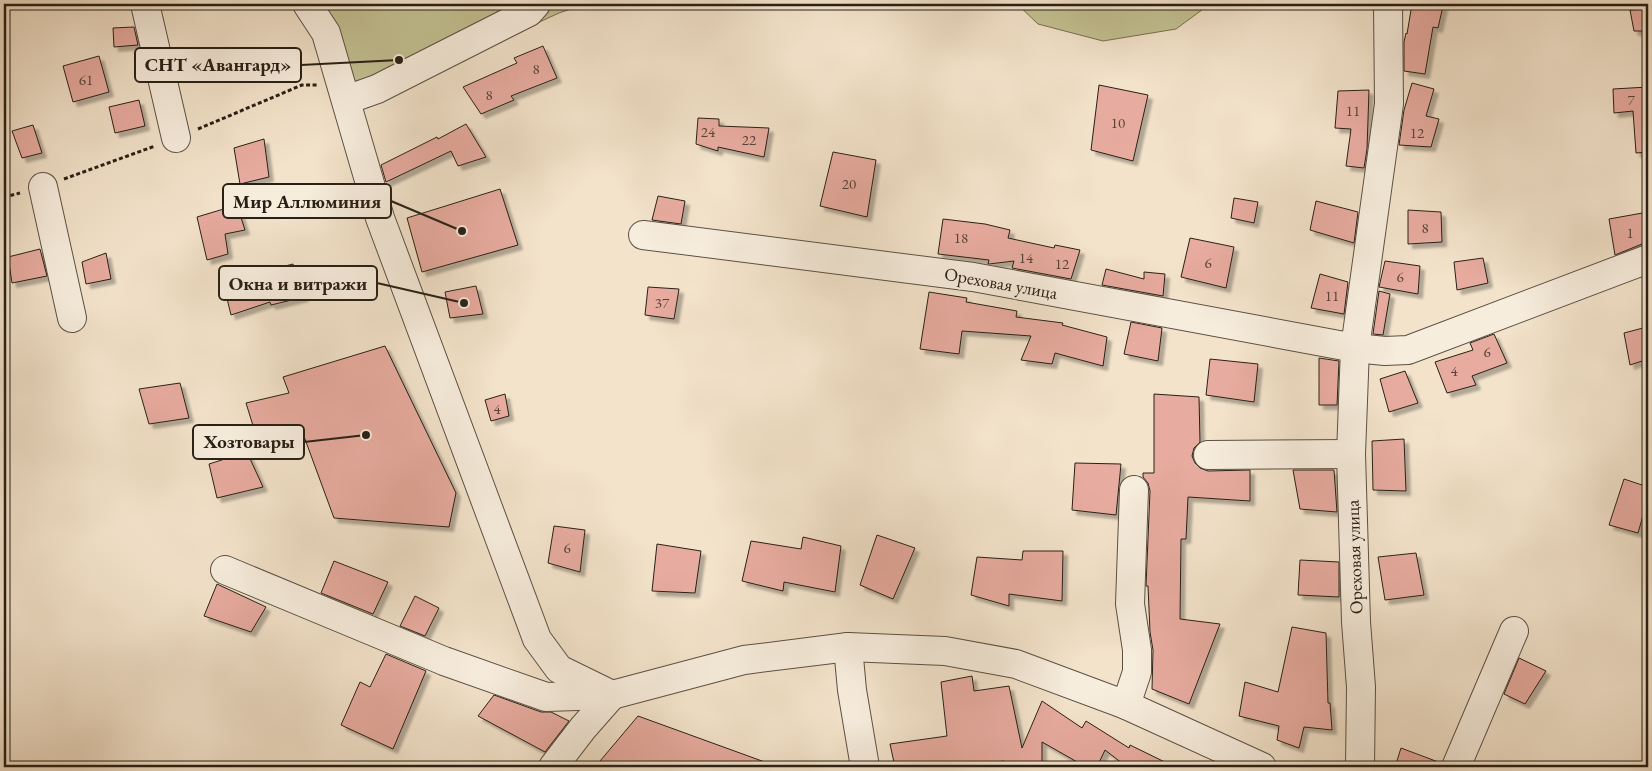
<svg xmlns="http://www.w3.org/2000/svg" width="1652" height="771" font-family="'EB Garamond',serif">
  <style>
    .green { fill: #c3c192; stroke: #767054 }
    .building { fill: #e7ab9f; stroke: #282016; filter: url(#shadow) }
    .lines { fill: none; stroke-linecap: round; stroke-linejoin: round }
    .minor-casing { stroke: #5b5143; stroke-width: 30 }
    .path { stroke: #282016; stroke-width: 3; stroke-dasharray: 4 2.5; stroke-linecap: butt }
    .minor { stroke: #f7eddd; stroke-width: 28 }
    .labels { text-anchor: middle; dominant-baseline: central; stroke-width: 4; stroke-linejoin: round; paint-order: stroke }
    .number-label { font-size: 15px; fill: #584338 }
    .street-label { font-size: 18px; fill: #282016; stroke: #f7eddd }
    .leader { fill: none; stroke: #282016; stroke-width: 2 }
    .callout-dot { fill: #282016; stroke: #f7eddd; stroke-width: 2 }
    .callout { fill: #f7eddd; stroke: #282016; stroke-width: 2 }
    .callout-label { font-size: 19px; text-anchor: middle; font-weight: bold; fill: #282016 }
  </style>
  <defs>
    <filter id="shadow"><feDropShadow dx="4.5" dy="4.5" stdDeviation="1" flood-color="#0004"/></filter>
  </defs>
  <rect width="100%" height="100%" fill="#f3e3cb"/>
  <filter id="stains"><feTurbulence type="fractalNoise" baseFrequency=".004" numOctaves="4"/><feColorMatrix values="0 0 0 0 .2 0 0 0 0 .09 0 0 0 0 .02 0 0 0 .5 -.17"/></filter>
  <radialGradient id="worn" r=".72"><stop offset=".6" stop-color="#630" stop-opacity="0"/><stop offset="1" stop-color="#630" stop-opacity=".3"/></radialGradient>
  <g class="green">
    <polygon points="320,4 586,4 559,13 356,107"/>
    <polygon points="1017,4 1210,4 1176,29 1103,41 1038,24"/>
  </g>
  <g class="building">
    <polygon points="1412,4 1432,4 1443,6 1438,28 1433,27 1425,74 1404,71 1404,42 1406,33 1407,34"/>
    <polygon points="1648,9 1648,31 1634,31 1630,10"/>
    <polygon points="134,27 138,45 114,47 113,28"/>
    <polygon points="543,46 557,78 511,96 514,100 481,114 463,87 517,63 514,58"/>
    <polygon points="99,56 109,92 73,102 63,66"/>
    <polygon points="1412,83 1434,89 1426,116 1439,119 1431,147 1399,145 1404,110"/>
    <polygon points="1099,85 1148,95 1133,161 1091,150"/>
    <polygon points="1648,87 1648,152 1636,153 1633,111 1614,113 1613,89"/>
    <polygon points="1369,90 1367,149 1364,168 1346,166 1351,129 1335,128 1338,91"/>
    <polygon points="139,100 145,126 115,133 109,107"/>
    <polygon points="698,118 719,119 719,126 769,128 764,157 718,147 718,151 696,144"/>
    <polygon points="466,124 486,157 458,166 451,151 386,182 381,165 437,137 438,139"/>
    <polygon points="33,125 42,153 22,158 12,131"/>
    <polygon points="264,139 269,177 240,184 234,148"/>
    <polygon points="833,152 876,160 867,217 820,206"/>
    <polygon points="500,189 518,245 422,272 407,218"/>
    <polygon points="658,196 685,201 681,224 652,220"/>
    <polygon points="1234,198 1258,202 1254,223 1231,218"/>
    <polygon points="1316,201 1358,212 1354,243 1310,230"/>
    <polygon points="237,205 245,230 225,234 228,254 207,260 197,217"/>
    <polygon points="1408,210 1441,212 1442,242 1408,244"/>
    <polygon points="1648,212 1648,244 1642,244 1615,255 1609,219"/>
    <polygon points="943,219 985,224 1010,230 1008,238 1054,248 1055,245 1080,250 1071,279 1012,268 1014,261 989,264 988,264 989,260 938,254"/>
    <polygon points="1190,238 1234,247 1226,288 1181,277"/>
    <polygon points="40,249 47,276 12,283 8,257"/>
    <polygon points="106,253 111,279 86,284 82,262"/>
    <polygon points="1483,258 1488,283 1457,290 1454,262"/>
    <polygon points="1385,261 1420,266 1418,294 1379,287"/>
    <polygon points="293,264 304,297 271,305 270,302 231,315 223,282"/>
    <polygon points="1106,269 1144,279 1144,272 1165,274 1163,296 1102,285"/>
    <polygon points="1320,274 1348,282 1344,314 1311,308"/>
    <polygon points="476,286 483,314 450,318 445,292"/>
    <polygon points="648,287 679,289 674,319 645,315"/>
    <polygon points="1379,291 1390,294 1383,335 1373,334"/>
    <polygon points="929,292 967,298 966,302 1017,311 1016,317 1063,323 1062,325 1107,337 1103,366 1055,353 1052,364 1021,360 1031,336 962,331 959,354 920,349"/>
    <polygon points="1131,322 1162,328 1158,361 1124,354"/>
    <polygon points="1643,328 1648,341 1648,359 1630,365 1624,333"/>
    <polygon points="1494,334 1507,363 1472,376 1476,385 1447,393 1435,362 1473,350 1470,343"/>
    <polygon points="385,346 456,493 449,527 334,518 302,431 259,445 246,403 289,393 283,377"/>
    <polygon points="1319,358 1339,361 1337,405 1319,405"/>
    <polygon points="1210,359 1258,364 1254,402 1206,395"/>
    <polygon points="1405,371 1418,403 1389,412 1380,379"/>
    <polygon points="180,383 189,418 149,424 139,389"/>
    <polygon points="505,394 509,416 491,421 485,400"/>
    <polygon points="1154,394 1199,397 1200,442 1194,448 1192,456 1195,463 1200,468 1208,471 1250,470 1250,501 1188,497 1186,539 1181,539 1180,619 1220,624 1189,704 1152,689 1153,650 1150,632 1148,586 1146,586 1150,491 1148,483 1143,477 1143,473 1154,473"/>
    <polygon points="1404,439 1406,491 1373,490 1372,441"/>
    <polygon points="247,452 263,487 217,498 209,464"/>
    <polygon points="1075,463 1121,464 1116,515 1072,510"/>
    <polygon points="1293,470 1334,470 1337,512 1300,509"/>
    <polygon points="1624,479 1648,487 1648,498 1638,533 1609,525"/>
    <polygon points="554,526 585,530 580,572 548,563"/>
    <polygon points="877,535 915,548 893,599 860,585"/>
    <polygon points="803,537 841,546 835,592 784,582 783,591 742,581 751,541 801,549"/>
    <polygon points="657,544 701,551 695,593 652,591"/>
    <polygon points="1023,551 1063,551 1062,601 1009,594 1009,606 971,595 977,557 1022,560"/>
    <polygon points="1416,553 1424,595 1385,600 1378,557"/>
    <polygon points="1300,560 1339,562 1339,597 1298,595"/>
    <polygon points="334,561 388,582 373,614 321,593"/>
    <polygon points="217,584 266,607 251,632 204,616"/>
    <polygon points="415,596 439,608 425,636 400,626"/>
    <polygon points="1292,627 1326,633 1328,703 1330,703 1332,730 1304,727 1299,748 1277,740 1279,726 1239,716 1245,682 1278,692"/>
    <polygon points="386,654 426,671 393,749 341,725 360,682 370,687"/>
    <polygon points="1519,658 1546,671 1525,704 1504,694"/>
    <polygon points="972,676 974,691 1009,686 1022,748 1042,701 1082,728 1086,721 1129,748 1130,745 1175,767 1127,767 1105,750 1097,767 1086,767 1042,742 1042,767 1013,767 1014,765 1003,761 971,767 895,767 890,744 947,736 941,682"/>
    <polygon points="494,695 541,712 551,712 569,721 545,752 478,716"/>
    <polygon points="638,716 773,765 772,767 595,767"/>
    <polygon points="1401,748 1441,763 1441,767 1395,767"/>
  </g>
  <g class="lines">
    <g class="minor-casing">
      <g id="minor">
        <polyline points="145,4 176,138"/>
        <polyline points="307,4 326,33 380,218 537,639 559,669 612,695 744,660 848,647 945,651 1016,664 1126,705 1262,767"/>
        <polyline points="346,100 377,89 529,12 536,4"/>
        <polyline points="43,187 72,318"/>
        <polyline points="643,235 973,277 1355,348 1389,104 1388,4"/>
        <polyline points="1208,455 1351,454"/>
        <polyline points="225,570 444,661 546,697 608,695"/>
        <polyline points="848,647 852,690 865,767"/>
        <polyline points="1126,705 1137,672 1137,650 1130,604 1134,490"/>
        <polyline points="553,767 583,728 612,695"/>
        <polyline points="1360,767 1361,687 1356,622 1351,454 1355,348 1385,351 1408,350 1648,259"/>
        <polyline points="1456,767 1514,631"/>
      </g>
    </g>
    <g class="path">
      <polyline points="198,129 302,85 317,85"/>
      <polyline points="64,179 155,146"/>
      <polyline points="4,197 20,193"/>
    </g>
    <use href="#minor" class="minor"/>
  </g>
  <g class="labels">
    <g class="number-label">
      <text x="536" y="68">8</text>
      <text x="86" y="79">61</text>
      <text x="489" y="94">8</text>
      <text x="1631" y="99">7</text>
      <text x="1353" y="110">11</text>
      <text x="1118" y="122">10</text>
      <text x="708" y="131">24</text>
      <text x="1417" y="132">12</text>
      <text x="749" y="139">22</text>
      <text x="849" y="183">20</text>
      <text x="1425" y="227">8</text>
      <text x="1630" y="232">1</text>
      <text x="961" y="237">18</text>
      <text x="1026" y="257">14</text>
      <text x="1208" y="262">6</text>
      <text x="1062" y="263">12</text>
      <text x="1400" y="276">6</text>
      <text x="1332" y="295">11</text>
      <text x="662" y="302">37</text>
      <text x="1487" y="351">6</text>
      <text x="1454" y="370">4</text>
      <text x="497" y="408">4</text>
      <text x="567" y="547">6</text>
    </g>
    <g class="street-label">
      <text transform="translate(1001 283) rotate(10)">Ореховая улица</text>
      <text transform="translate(1354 557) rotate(-92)">Ореховая улица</text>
    </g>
  </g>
  <path class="leader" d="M399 60L301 65M462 231L391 201M464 303L377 283M366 435L304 442"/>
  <g class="callout-dot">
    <circle cx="399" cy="60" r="5"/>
    <circle cx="462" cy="231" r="5"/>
    <circle cx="464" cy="303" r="5"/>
    <circle cx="366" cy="435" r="5"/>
  </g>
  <g class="callout">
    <rect x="135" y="48" width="166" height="34" rx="5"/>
    <rect x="223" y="184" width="168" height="34" rx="5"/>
    <rect x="219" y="266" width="158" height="34" rx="5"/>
    <rect x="193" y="425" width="111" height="34" rx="5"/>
  </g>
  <g class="callout-label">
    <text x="218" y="71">СНТ «Авангард»</text>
    <text x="307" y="208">Мир Аллюминия</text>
    <text x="298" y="290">Окна и витражи</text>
    <text x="249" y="448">Хозтовары</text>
  </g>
  <rect width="1652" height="771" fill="none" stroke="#f3e3cb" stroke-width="20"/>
  <rect x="5" y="5" width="1642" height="761" fill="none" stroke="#282016" stroke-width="2.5"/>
  <rect x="10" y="10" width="1632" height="751" fill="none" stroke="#282016"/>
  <rect width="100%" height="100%" filter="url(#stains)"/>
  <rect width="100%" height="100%" fill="url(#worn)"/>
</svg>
